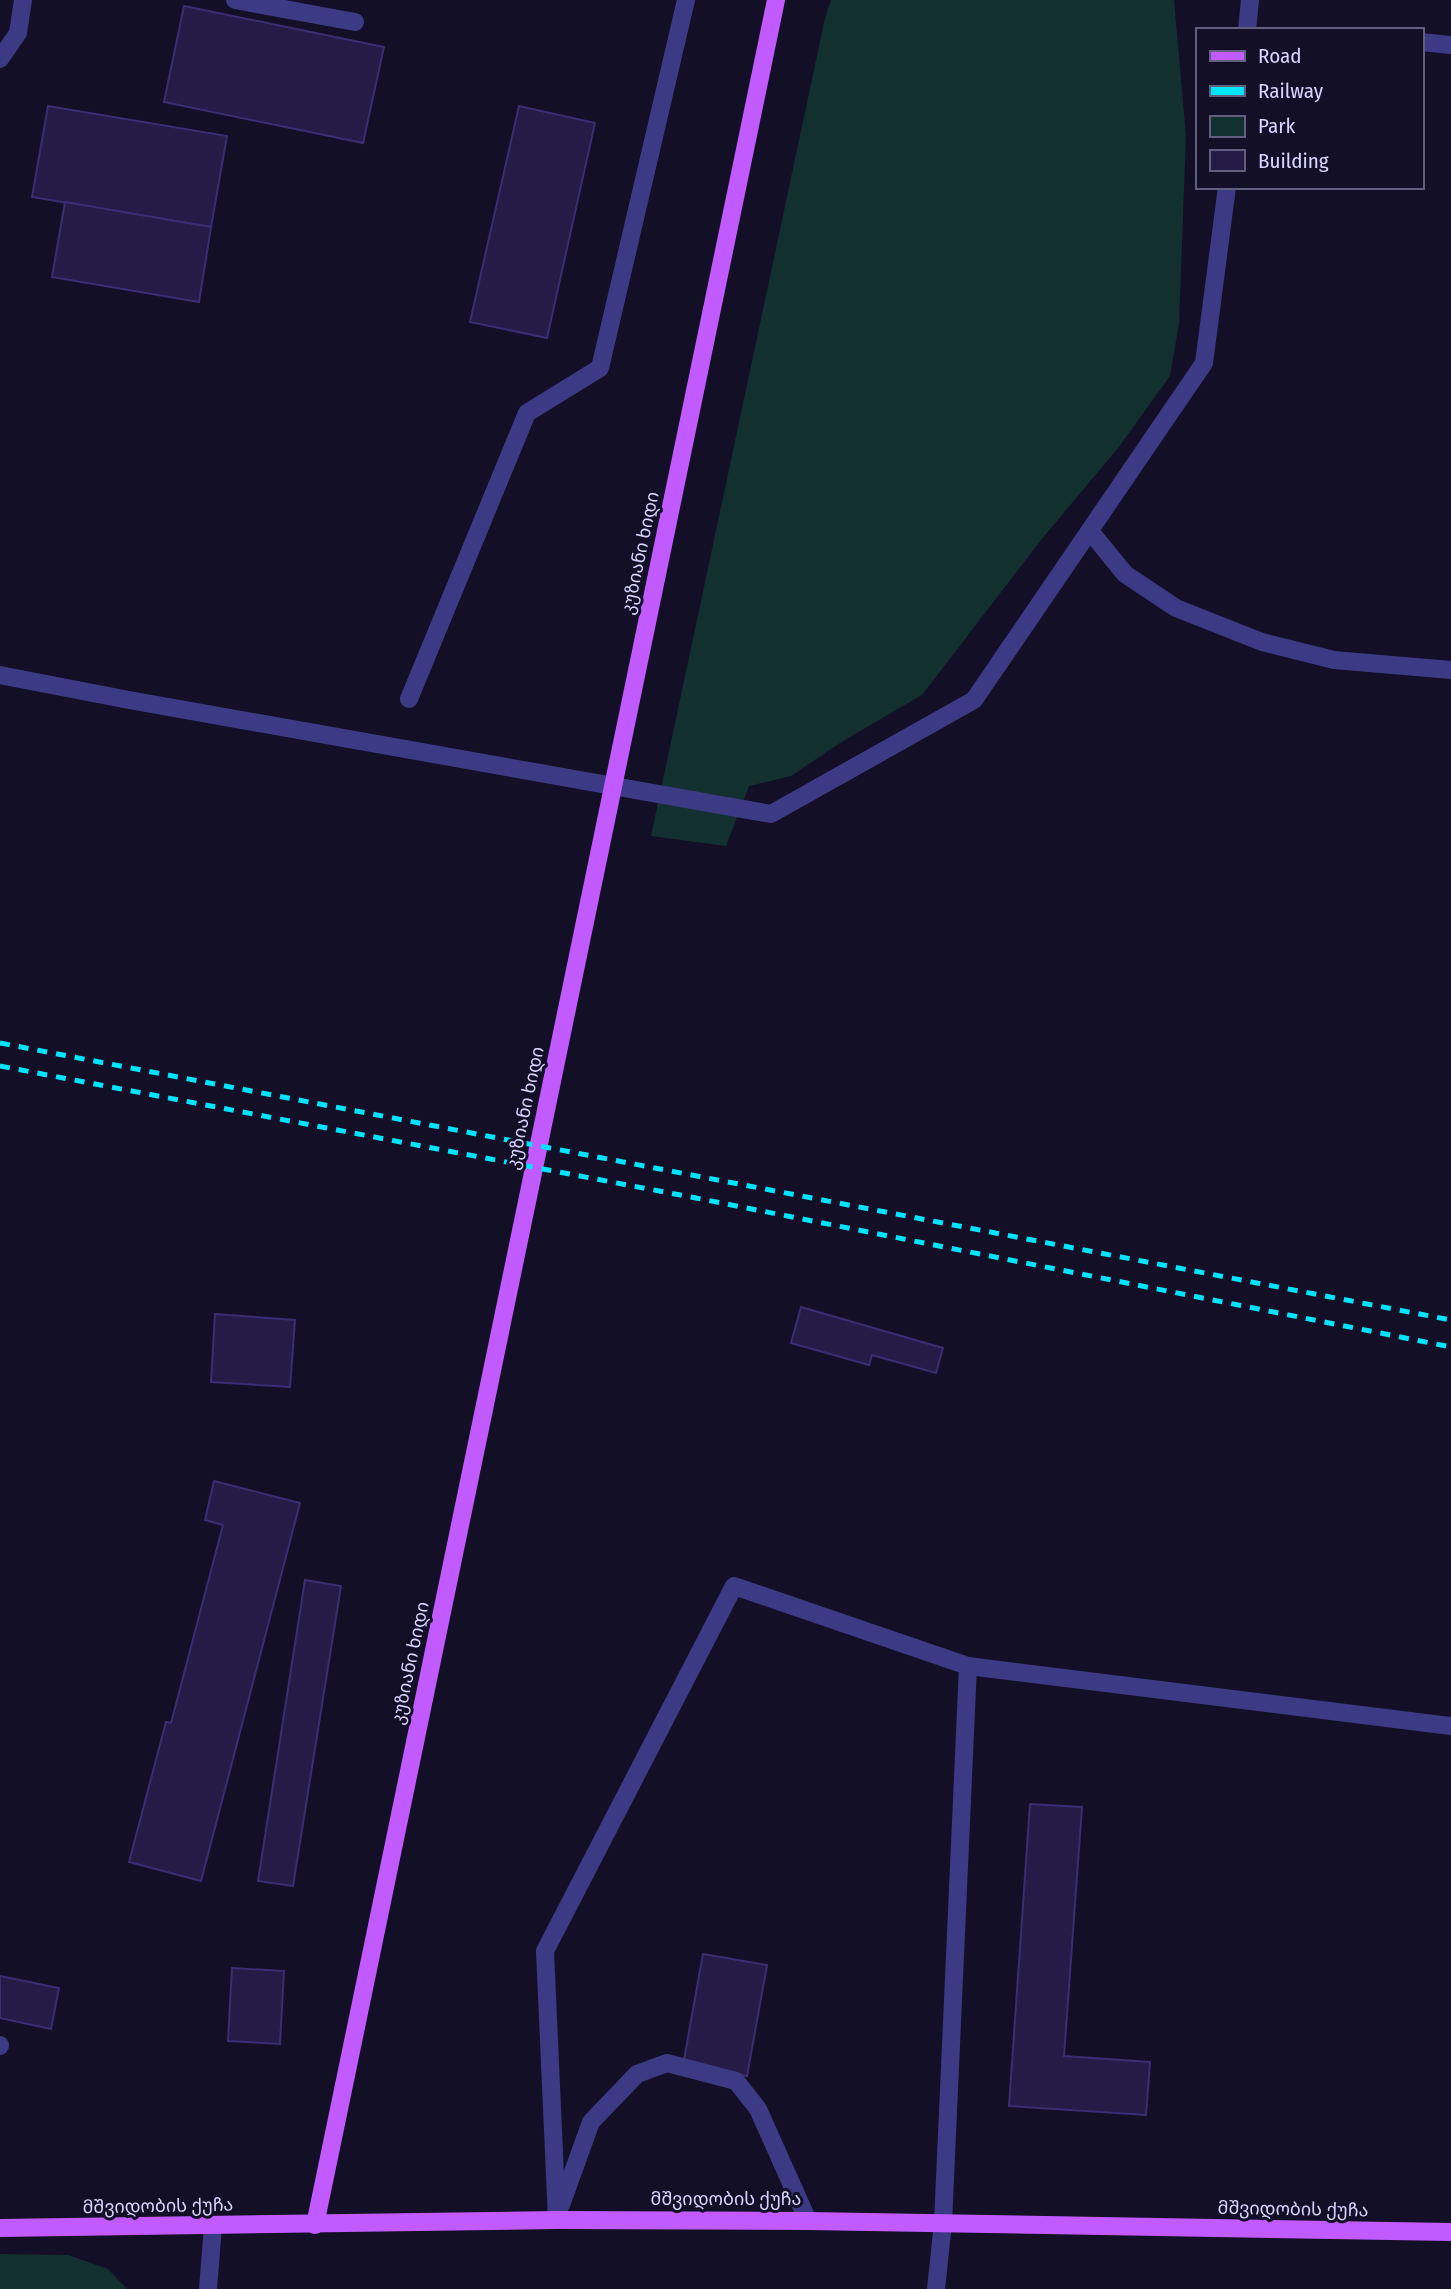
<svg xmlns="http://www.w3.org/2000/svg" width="1451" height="2289" font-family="'Fira Sans Condensed','Noto Sans Georgian',sans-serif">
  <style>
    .green { fill: #12302f }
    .building { fill: #241b47; stroke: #3b2d73; stroke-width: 2 }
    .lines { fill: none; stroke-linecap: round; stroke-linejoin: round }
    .minor { stroke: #3d3a85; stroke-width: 18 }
    .major { stroke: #c25bff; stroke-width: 18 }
    .rail { stroke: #00e5ff; stroke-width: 5; stroke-dasharray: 10 9; stroke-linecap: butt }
    .labels { text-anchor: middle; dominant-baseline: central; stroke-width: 6; stroke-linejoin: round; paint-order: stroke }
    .street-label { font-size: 18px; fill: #d9d4ff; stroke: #130f26 }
  </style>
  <rect width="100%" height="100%" fill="#130f26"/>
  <g class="green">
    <polygon points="831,0 1174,0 1186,136 1179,324 1170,376 1118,448 1041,540 922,695 843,741 791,776 749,786 726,846 651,836 825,18"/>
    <polygon points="0,2254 68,2255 108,2269 127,2289 0,2289"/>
  </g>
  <g class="building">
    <polygon points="184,6 384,47 363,143 164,102"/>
    <polygon points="48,106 227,136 211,227 32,197"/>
    <polygon points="519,106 595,123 547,338 470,322"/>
    <polygon points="65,202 211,227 199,302 52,277"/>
    <polygon points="801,1307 943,1348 936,1373 872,1355 869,1365 791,1343"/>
    <polygon points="215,1314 295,1320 290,1387 211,1382"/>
    <polygon points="214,1481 300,1503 201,1881 129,1862 166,1722 171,1723 223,1525 205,1520"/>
    <polygon points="305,1580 341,1586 293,1886 258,1881"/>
    <polygon points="1030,1804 1082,1807 1064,2056 1150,2062 1146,2115 1009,2106"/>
    <polygon points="703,1954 767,1965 747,2076 683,2065"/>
    <polygon points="232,1968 284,1971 280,2044 228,2041"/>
    <polygon points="0,1976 59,1988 51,2029 0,2018"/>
  </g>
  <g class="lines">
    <g class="minor">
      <polyline points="235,0 355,22"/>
      <polyline points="1247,30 1250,0"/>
      <polyline points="1421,42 1451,45"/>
      <polyline points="0,59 18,33 23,0"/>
      <polyline points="1090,531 1125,574 1176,608 1262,642 1334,660 1451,670"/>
      <polyline points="0,675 129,700 771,814 974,700 1204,363 1227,187"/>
      <polyline points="409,699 527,413 600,368 686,0"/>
      <polyline points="968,1666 1451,1726"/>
      <polyline points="0,2046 0,2045"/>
      <polyline points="561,2205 591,2122 637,2074 667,2063 736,2081 758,2109 808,2221"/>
      <polyline points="557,2220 545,1951 734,1586 968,1666 943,2223 936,2289"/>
      <polyline points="208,2289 213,2226"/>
    </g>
    <g class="major">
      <polyline points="315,2225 776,0"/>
      <polyline points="0,2228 557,2220 808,2221 1451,2232"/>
    </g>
    <g class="rail">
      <polyline points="0,1043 1451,1320"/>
      <polyline points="0,1066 696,1198 1451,1347"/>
    </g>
  </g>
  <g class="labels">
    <g class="street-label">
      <text transform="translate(640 553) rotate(-78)">კუზიანი ხიდი</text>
      <text transform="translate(525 1108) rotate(-78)">კუზიანი ხიდი</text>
      <text transform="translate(410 1663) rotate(-78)">კუზიანი ხიდი</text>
      <text x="726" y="2199">მშვიდობის ქუჩა</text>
      <text transform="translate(158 2206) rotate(-1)">მშვიდობის ქუჩა</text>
      <text transform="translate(1293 2209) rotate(1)">მშვიდობის ქუჩა</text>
    </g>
  </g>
  <rect x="1196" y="28" width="228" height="161" fill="#130f26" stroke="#625e7d" stroke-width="2"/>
  <rect x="1210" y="51" width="35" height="10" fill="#c25bff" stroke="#625e7d" stroke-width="2"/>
  <text x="1258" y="63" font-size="21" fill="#d9d4ff">Road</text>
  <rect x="1210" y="86" width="35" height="10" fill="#00e5ff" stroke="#625e7d" stroke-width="2"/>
  <text x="1258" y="98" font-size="21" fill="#d9d4ff">Railway</text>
  <rect x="1210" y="116" width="35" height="21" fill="#12302f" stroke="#625e7d" stroke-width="2"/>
  <text x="1258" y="133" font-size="21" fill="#d9d4ff">Park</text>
  <rect x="1210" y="150" width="35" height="21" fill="#241b47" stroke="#625e7d" stroke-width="2"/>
  <text x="1258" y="168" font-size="21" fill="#d9d4ff">Building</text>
</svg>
